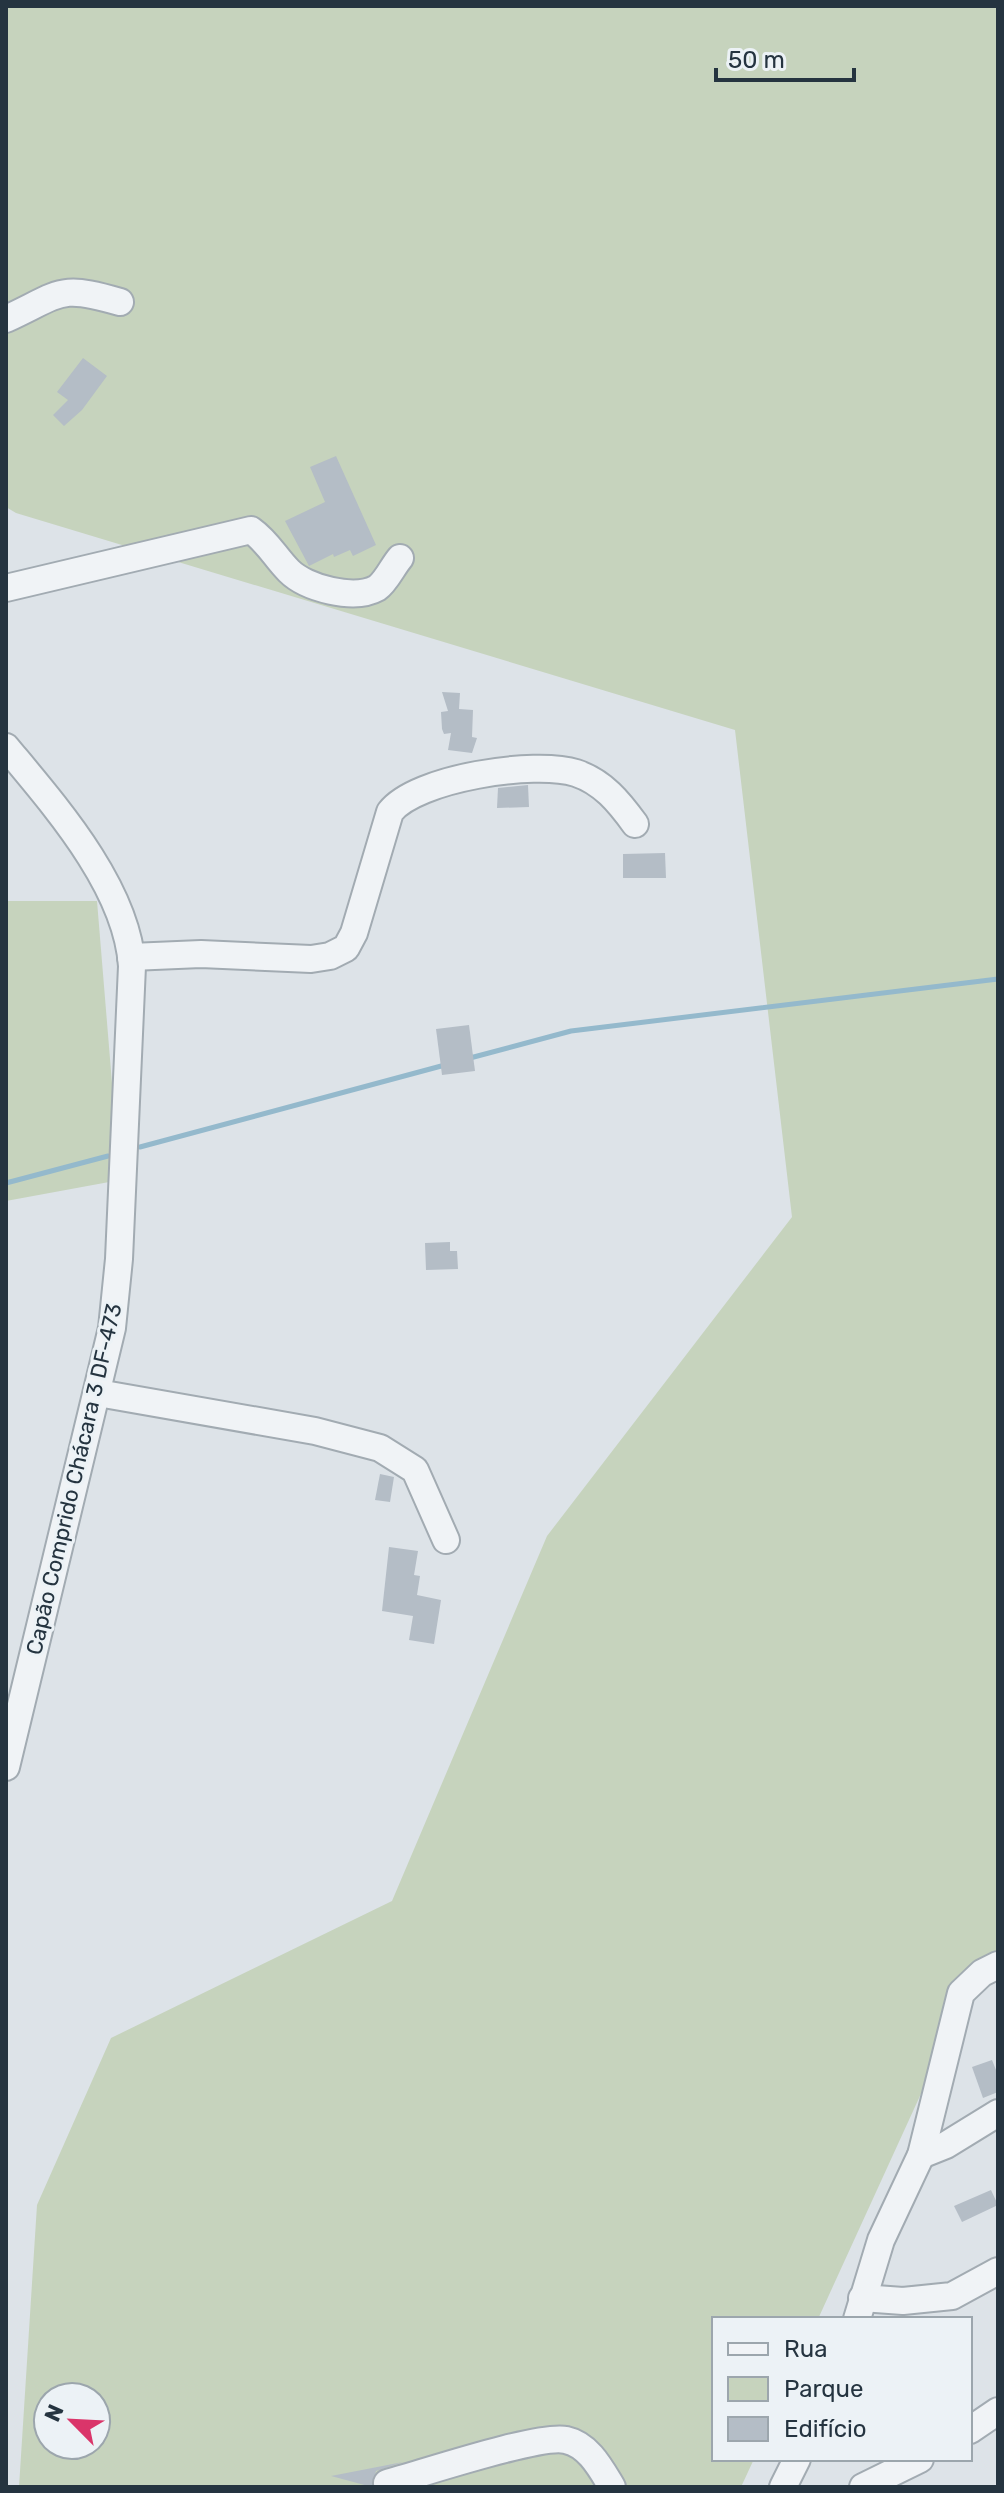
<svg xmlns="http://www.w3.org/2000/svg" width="1004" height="2493" font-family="Rubik,sans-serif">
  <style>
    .green { fill: #c6d3bd; fill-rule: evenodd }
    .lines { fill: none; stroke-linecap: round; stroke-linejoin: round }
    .stream { stroke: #94b9cc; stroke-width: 5 }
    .building { fill: #b4bdc6 }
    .minor-casing { stroke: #a2abb2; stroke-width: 30 }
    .minor { stroke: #f0f3f6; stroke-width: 26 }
    .labels { text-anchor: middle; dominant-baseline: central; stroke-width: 6; stroke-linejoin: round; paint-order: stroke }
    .street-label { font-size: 22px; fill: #253440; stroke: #ecf2f6 }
  </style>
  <rect width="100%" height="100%" fill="#dde3e8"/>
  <g class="green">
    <path d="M6,6H998V1951L983,1958L818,2319H714V2459H754L741,2487H19L37,2205L111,2038L392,1901L547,1536L792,1217L735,730L16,513L6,507ZM48,2397H96V2445H48Z"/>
    <polygon points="6,901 97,901 120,1180 6,1201"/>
  </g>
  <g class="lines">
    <g class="stream">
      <polyline points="470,1058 571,1031 998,979"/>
      <polyline points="140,1147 445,1065"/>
      <polyline points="6,1183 108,1156"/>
    </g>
  </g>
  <g class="building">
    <polygon points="83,358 107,376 82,410 64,426 53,415 68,400 57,392"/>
    <polygon points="336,456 376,545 353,556 350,550 334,557 333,554 309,566 285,521 325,502 310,467"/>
    <polygon points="442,692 460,693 459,709 473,710 472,737 477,738 472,753 448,750 451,733 444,734 442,729 441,712 448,711"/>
    <polygon points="528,785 529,807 497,808 498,788"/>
    <polygon points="665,853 666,878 623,878 623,854"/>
    <polygon points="469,1025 475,1071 442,1075 436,1029"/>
    <polygon points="450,1242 450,1251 457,1251 458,1269 426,1270 425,1243"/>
    <polygon points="380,1474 394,1477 390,1502 375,1500"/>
    <polygon points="389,1547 418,1551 414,1575 420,1576 417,1595 441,1600 434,1644 409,1640 413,1616 382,1611"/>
    <polygon points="992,2060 998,2075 998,2092 983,2098 972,2067"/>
    <polygon points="991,2190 998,2205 962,2222 954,2206"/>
    <polygon points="403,2462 376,2471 372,2487 331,2476"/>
  </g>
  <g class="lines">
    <g class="minor-casing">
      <g id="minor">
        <path d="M6,319C62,293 59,284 120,302"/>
        <path d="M6,588L251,530C268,542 275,557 289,571C306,588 354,601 377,588C386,582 393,566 400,558"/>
        <path d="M6,747C55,806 127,887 132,966L119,1259L112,1328L6,1767"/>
        <path d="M131,957L201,954L311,959L330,956L346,948L354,933L390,812C416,778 535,760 576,773C603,782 619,802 635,824"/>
        <polyline points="98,1393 315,1431 380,1448 415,1470 446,1540"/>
        <polyline points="921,2155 946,2145 998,2113"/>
        <polyline points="862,2298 903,2301 952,2296 998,2271"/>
        <polyline points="857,2319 881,2240 921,2155 961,1993 982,1973 998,1965"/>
        <polyline points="970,2430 998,2411"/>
        <path d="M387,2483C421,2474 539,2434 566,2440C589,2445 601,2469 612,2487"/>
        <polyline points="783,2487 797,2459"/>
        <polyline points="863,2487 920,2459"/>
      </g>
    </g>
    <use href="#minor" class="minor"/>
  </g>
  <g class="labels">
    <g class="street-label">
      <text transform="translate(74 1479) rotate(-77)">Capão Comprido Chácara 3 DF-473</text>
    </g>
  </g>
  <rect width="1004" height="2493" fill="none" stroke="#253440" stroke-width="16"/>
  <rect x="712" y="2317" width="260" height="144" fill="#ecf2f6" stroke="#9ca6ad" stroke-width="2"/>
  <rect x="728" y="2343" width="40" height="12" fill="#f0f3f6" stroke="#9ca6ad" stroke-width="2"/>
  <text x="784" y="2357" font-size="24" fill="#253440">Rua</text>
  <rect x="728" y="2377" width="40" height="24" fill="#c6d3bd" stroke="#9ca6ad" stroke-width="2"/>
  <text x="784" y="2397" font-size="24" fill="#253440">Parque</text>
  <rect x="728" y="2417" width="40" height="24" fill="#b4bdc6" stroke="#9ca6ad" stroke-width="2"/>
  <text x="784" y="2437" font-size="24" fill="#253440">Edifício</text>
  <g transform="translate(72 2421) rotate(294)"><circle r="38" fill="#ecf2f6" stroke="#9ca6ad" stroke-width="2"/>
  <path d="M0-6L14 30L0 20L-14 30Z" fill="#da356a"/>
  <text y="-12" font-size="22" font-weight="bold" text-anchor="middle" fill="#253440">N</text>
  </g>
  <path d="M716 68v12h138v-12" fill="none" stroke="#253440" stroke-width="4"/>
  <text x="728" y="68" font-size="24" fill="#253440" stroke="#ecf2f6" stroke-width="6" paint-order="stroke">50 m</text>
</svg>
